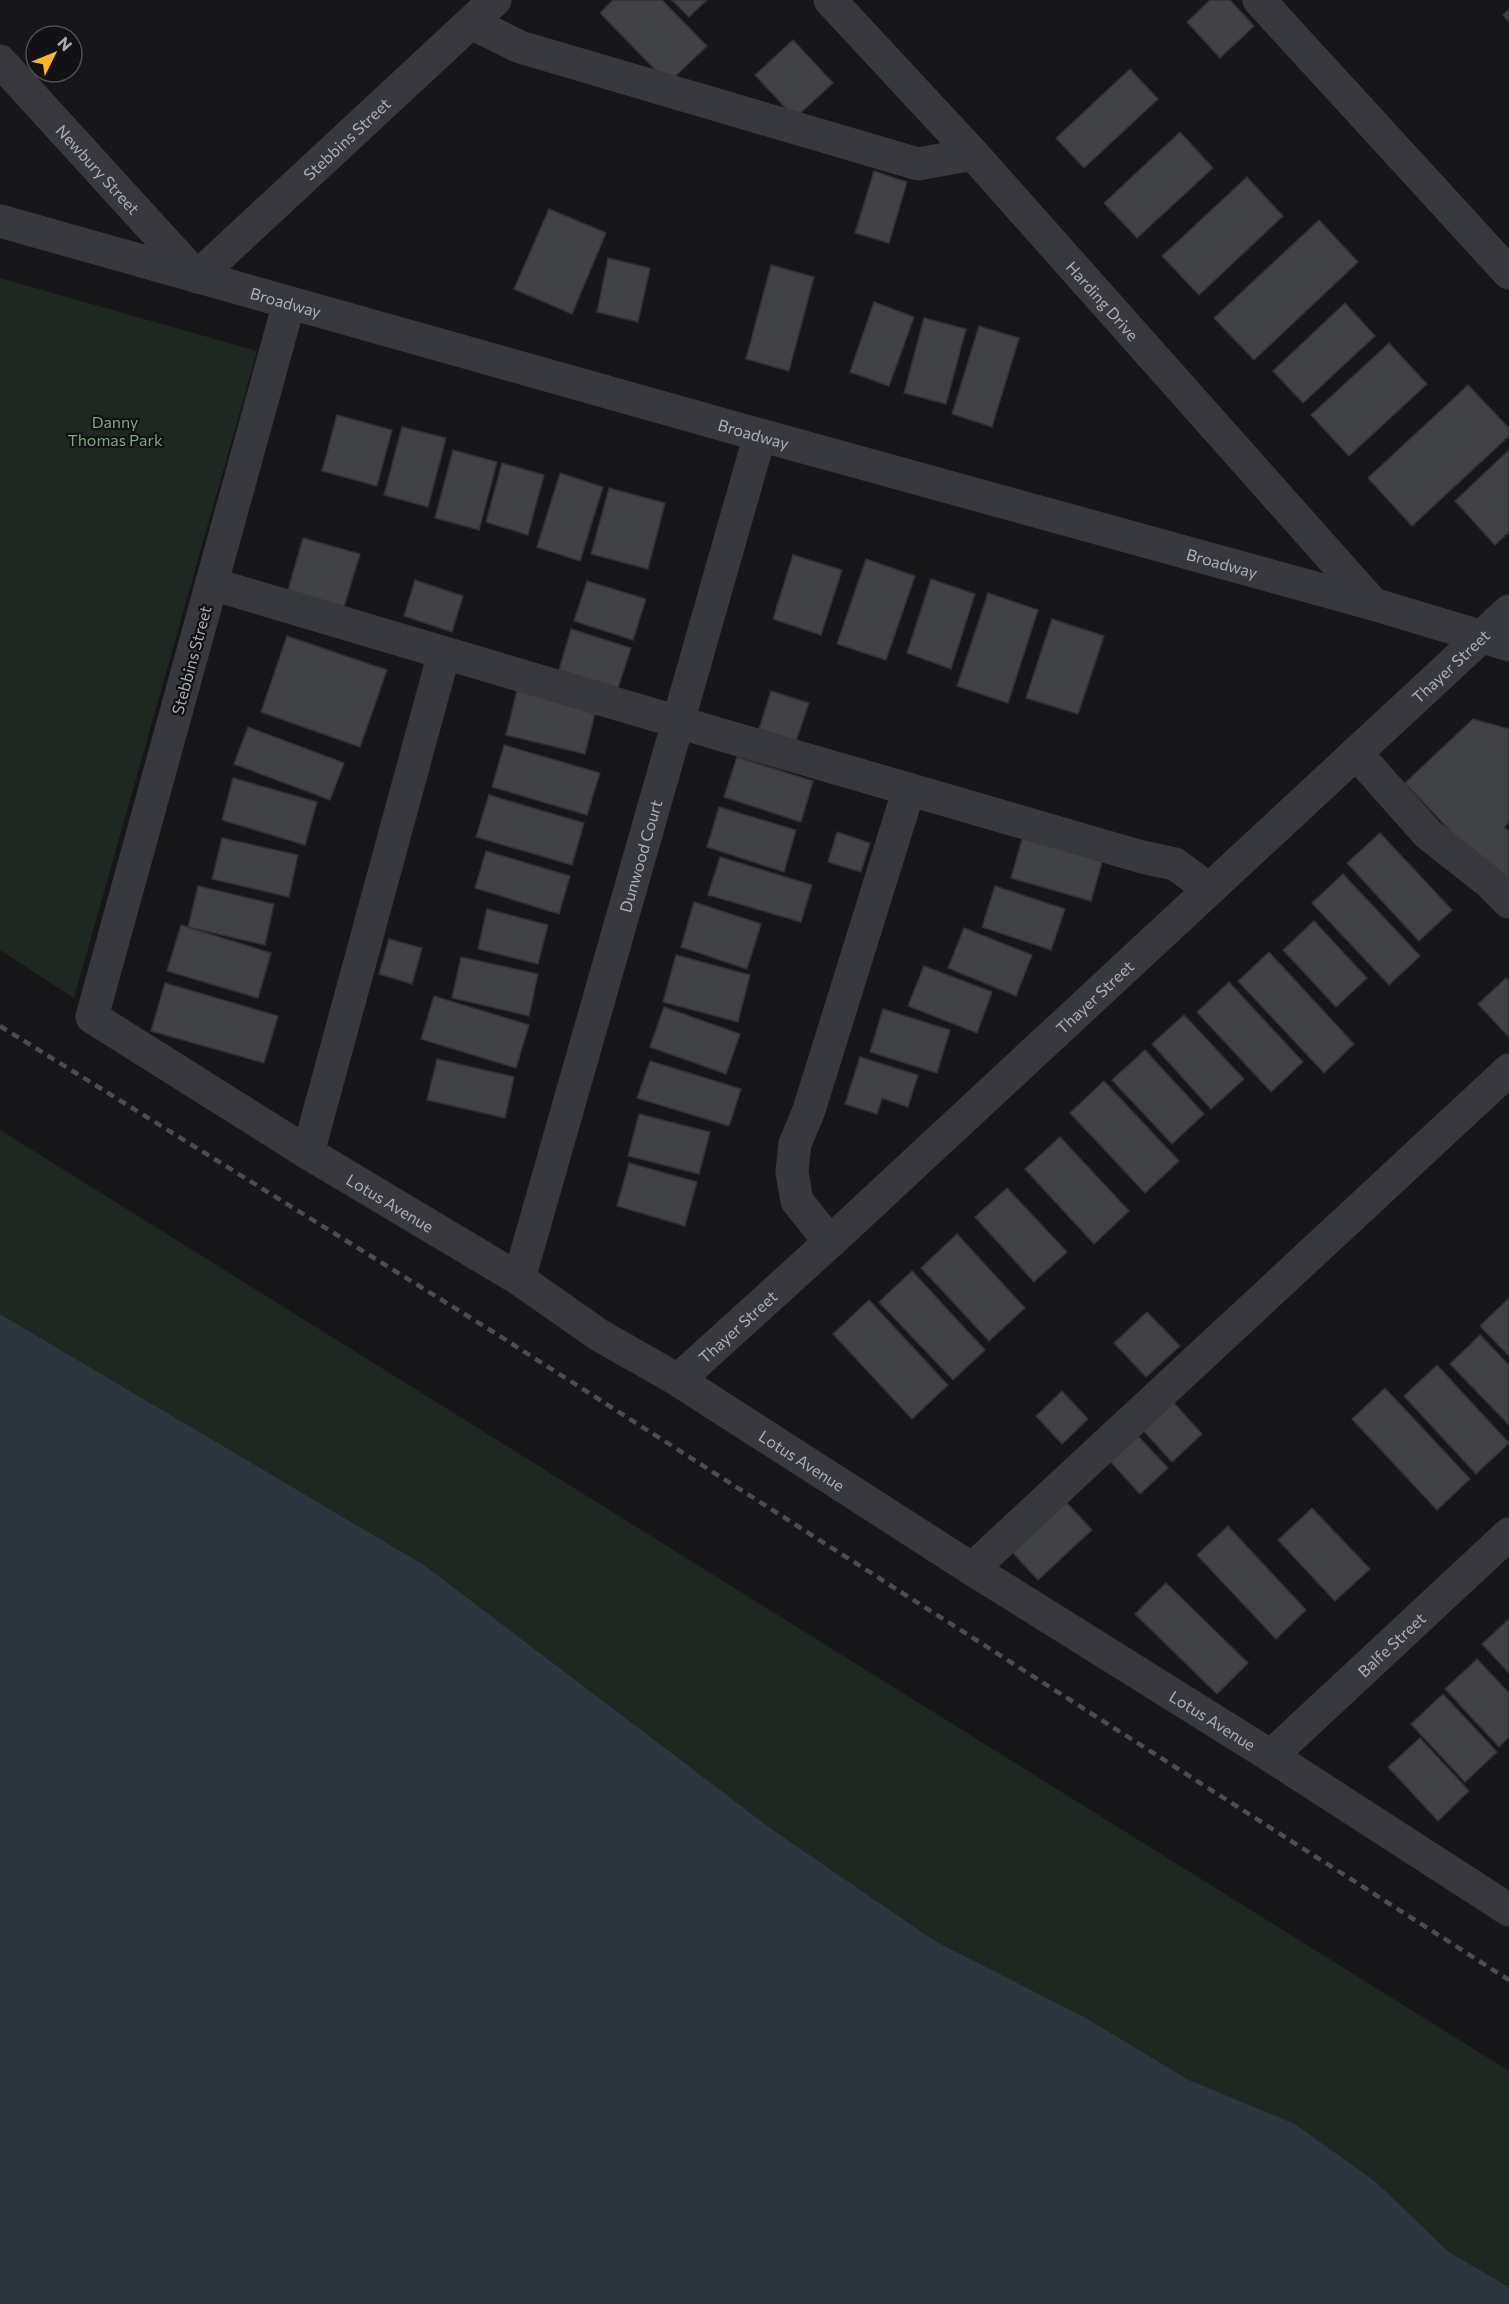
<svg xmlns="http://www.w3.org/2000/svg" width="1509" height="2304" font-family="Commissioner,sans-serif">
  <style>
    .green { fill: #1e2820 }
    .water { fill: #2c363f }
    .building { fill: #414246; stroke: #313136; stroke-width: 1.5 }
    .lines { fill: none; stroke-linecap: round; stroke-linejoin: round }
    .minor { stroke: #38393f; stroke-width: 33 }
    .rail { stroke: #4b4d54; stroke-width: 4.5; stroke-dasharray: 8 6; stroke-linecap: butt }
    .labels { text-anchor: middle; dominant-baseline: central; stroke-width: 4.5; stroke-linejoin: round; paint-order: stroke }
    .street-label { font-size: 16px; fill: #a8aeba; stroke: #121214 }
    .park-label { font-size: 16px; fill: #7ea780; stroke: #121214 }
  </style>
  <rect width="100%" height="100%" fill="#171719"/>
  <g class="green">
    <polygon points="0,278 257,351 74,998 0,950"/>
    <polygon points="0,1130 1509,2071 1509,2287 1449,2252 1376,2182 1295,2124 1187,2079 1086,2018 935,1941 773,1830 424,1565 0,1314"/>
  </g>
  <polygon class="water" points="0,1314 424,1565 773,1830 935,1941 1086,2018 1187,2079 1295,2124 1376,2182 1449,2252 1509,2287 1509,2304 0,2304"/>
  <g class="building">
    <polygon points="613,0 662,0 707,46 668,83 600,13"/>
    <polygon points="672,0 707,0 689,17"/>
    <polygon points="1210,0 1230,0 1254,26 1220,58 1187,22"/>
    <polygon points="1509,9 1509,22 1503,15"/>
    <polygon points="793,40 833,83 795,118 755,75"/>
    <polygon points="1130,69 1158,99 1084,168 1056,138"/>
    <polygon points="1180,132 1213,168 1137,238 1104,203"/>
    <polygon points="874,171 907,182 889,243 855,233"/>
    <polygon points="1247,177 1283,216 1199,295 1162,256"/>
    <polygon points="549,209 606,233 572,314 514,289"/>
    <polygon points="1319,220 1358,262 1254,360 1214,318"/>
    <polygon points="608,258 650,268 638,322 597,312"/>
    <polygon points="771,265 814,277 789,371 746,359"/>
    <polygon points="874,302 914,317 889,386 850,372"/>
    <polygon points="1345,303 1375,336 1303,403 1273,371"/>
    <polygon points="924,318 966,329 946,404 904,393"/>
    <polygon points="979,326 1019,338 992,427 952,414"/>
    <polygon points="1389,343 1427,384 1349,456 1311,415"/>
    <polygon points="1468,385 1509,428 1509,436 1412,526 1368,478"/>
    <polygon points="337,415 392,430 377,486 322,471"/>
    <polygon points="402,427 446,438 428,507 384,495"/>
    <polygon points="453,450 497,462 479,530 435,518"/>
    <polygon points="1509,450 1509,532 1495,545 1455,501"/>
    <polygon points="502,463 544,475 528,535 486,522"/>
    <polygon points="560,473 603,487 580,561 537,547"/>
    <polygon points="609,488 665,503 648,569 591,554"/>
    <polygon points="303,538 360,554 344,607 288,590"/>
    <polygon points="793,555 842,570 821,635 773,619"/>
    <polygon points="866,559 915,576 886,660 837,644"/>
    <polygon points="931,579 975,594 951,669 907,653"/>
    <polygon points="415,580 463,596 452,632 404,616"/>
    <polygon points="587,581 646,599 633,640 574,621"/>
    <polygon points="988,593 1038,610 1008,703 957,686"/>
    <polygon points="1052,619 1104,636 1078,714 1026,698"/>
    <polygon points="571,629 631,648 618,688 559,670"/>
    <polygon points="287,636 387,670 360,747 261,712"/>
    <polygon points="517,690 596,709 585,754 506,735"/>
    <polygon points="771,691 809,703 796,741 759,729"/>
    <polygon points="1473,719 1509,729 1509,822 1504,827 1509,832 1509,893 1405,783"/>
    <polygon points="248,727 344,763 330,800 234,764"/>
    <polygon points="504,745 600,773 587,815 492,787"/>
    <polygon points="737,757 813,781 801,822 724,797"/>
    <polygon points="233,778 317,802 305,845 222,820"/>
    <polygon points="489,795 584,823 572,865 476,837"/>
    <polygon points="719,807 796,830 784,872 707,847"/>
    <polygon points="837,832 870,843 861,872 828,862"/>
    <polygon points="1380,833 1452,910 1419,941 1347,863"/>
    <polygon points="1023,836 1103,859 1091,901 1011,878"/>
    <polygon points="222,838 298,855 289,897 212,879"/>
    <polygon points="486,851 570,876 559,914 475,888"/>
    <polygon points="720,857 812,885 801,922 708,895"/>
    <polygon points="1343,874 1420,956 1389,985 1312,903"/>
    <polygon points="198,886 274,904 265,945 188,927"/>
    <polygon points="995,886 1065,909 1051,950 982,927"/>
    <polygon points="694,902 761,924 747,969 681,947"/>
    <polygon points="487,909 548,925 538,964 478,949"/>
    <polygon points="1314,921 1367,978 1336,1007 1283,950"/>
    <polygon points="181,925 271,953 258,998 167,971"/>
    <polygon points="964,928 1032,955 1016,996 948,968"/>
    <polygon points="389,939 422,948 412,984 379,974"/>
    <polygon points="1269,952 1354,1044 1324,1073 1238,981"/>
    <polygon points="676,955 750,975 738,1022 663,1002"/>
    <polygon points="461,957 538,974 529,1016 452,998"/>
    <polygon points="924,966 992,992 977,1033 908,1006"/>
    <polygon points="1506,978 1509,981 1509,1037 1478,1004"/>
    <polygon points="1229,982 1303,1062 1271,1092 1197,1012"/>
    <polygon points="165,983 278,1016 264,1063 151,1031"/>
    <polygon points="434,996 529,1025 516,1068 421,1039"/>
    <polygon points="664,1007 740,1034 726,1074 650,1047"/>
    <polygon points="883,1009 950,1030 937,1073 870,1052"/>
    <polygon points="1184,1015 1244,1079 1211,1109 1152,1044"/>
    <polygon points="1145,1050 1204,1114 1172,1144 1112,1080"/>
    <polygon points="860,1057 918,1075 908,1107 882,1098 877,1114 845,1104"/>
    <polygon points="437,1059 514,1077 505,1118 427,1100"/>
    <polygon points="650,1061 741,1089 729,1126 637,1098"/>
    <polygon points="1104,1081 1179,1161 1145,1193 1070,1113"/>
    <polygon points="639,1114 710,1132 699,1174 628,1156"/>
    <polygon points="1060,1137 1129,1211 1094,1244 1025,1169"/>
    <polygon points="629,1163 697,1182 685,1226 617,1206"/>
    <polygon points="1007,1188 1067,1252 1034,1282 975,1217"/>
    <polygon points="957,1234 1025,1308 989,1341 921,1268"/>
    <polygon points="912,1271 985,1350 953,1380 879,1302"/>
    <polygon points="1509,1298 1509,1356 1480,1326"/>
    <polygon points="869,1300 948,1385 912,1419 833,1334"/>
    <polygon points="1147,1312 1180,1346 1146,1377 1114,1343"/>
    <polygon points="1480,1335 1509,1365 1509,1425 1450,1364"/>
    <polygon points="1437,1365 1509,1443 1476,1474 1404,1396"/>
    <polygon points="1385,1388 1470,1479 1437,1510 1352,1419"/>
    <polygon points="1062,1391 1088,1419 1062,1444 1036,1416"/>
    <polygon points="1173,1402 1202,1434 1172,1462 1143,1430"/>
    <polygon points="1138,1436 1168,1468 1140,1494 1110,1461"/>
    <polygon points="1065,1501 1092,1530 1038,1580 1011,1551"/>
    <polygon points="1312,1508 1370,1569 1335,1601 1278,1540"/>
    <polygon points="1228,1526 1306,1610 1276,1639 1197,1555"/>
    <polygon points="1166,1583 1248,1663 1217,1694 1135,1614"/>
    <polygon points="1509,1619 1509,1673 1482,1644"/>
    <polygon points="1477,1659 1509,1693 1509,1737 1499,1747 1445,1689"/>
    <polygon points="1443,1694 1497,1752 1465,1782 1411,1724"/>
    <polygon points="1420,1738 1469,1791 1438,1821 1388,1767"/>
  </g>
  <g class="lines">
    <g class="minor">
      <path id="s1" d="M830,0L973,154L1373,604"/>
      <polyline points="1259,0 1509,273"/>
      <polyline points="471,23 520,47 918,164 973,154"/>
      <path id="s2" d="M0,61L197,277L495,0"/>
      <path id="s3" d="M0,221L760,435L1373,604L1509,645"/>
      <path id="s4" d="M289,303L92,1017L308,1153L519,1279L599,1335L678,1380L972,1569L1271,1756L1509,1910"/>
      <polyline points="212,584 722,735 1142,857 1175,864 1209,889"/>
      <polyline points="1356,753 1428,834 1489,882 1509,902"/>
      <polyline points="308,1153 444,653"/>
      <polyline points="830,1242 797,1201 792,1172 795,1144 809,1110 909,789"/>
      <path id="s5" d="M519,1279L760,435"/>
      <path id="s6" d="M678,1380L830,1242L1509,611"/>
      <polyline points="972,1569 1509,1070"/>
      <path id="s7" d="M1271,1756L1509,1534"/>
    </g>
    <polyline class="rail" points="0,1026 495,1333 1509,1980"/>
  </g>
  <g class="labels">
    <g class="street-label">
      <text stroke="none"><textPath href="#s2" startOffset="496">Stebbins Street</textPath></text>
      <text stroke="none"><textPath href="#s2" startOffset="146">Newbury Street</textPath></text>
      <text stroke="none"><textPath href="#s1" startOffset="406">Harding Drive</textPath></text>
      <text stroke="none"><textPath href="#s3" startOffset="297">Broadway</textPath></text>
      <text stroke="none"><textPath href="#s3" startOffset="783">Broadway</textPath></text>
      <text stroke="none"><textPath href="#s3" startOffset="1269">Broadway</textPath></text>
      <text transform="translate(191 660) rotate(-75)">Stebbins Street</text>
      <text stroke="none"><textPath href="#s6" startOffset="1052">Thayer Street</textPath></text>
      <text stroke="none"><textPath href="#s5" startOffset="440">Dunwood Court</textPath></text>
      <text stroke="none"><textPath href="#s6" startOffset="566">Thayer Street</textPath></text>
      <text stroke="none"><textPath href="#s4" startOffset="1092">Lotus Avenue</textPath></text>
      <text stroke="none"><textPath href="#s6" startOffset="80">Thayer Street</textPath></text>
      <text stroke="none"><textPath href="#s4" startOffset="1578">Lotus Avenue</textPath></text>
      <text stroke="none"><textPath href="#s7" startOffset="164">Balfe Street</textPath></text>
      <text stroke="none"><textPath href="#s4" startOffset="2064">Lotus Avenue</textPath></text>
    </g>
    <g class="park-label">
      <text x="115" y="421">Danny<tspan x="115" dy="18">Thomas Park</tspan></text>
    </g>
  </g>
  <g transform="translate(54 54) rotate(47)"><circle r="28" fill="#121214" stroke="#4e5056" stroke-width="1.5"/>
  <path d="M0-4.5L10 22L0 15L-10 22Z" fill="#ffb529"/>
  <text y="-9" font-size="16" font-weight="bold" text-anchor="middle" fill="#a8aeba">N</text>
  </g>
</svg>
